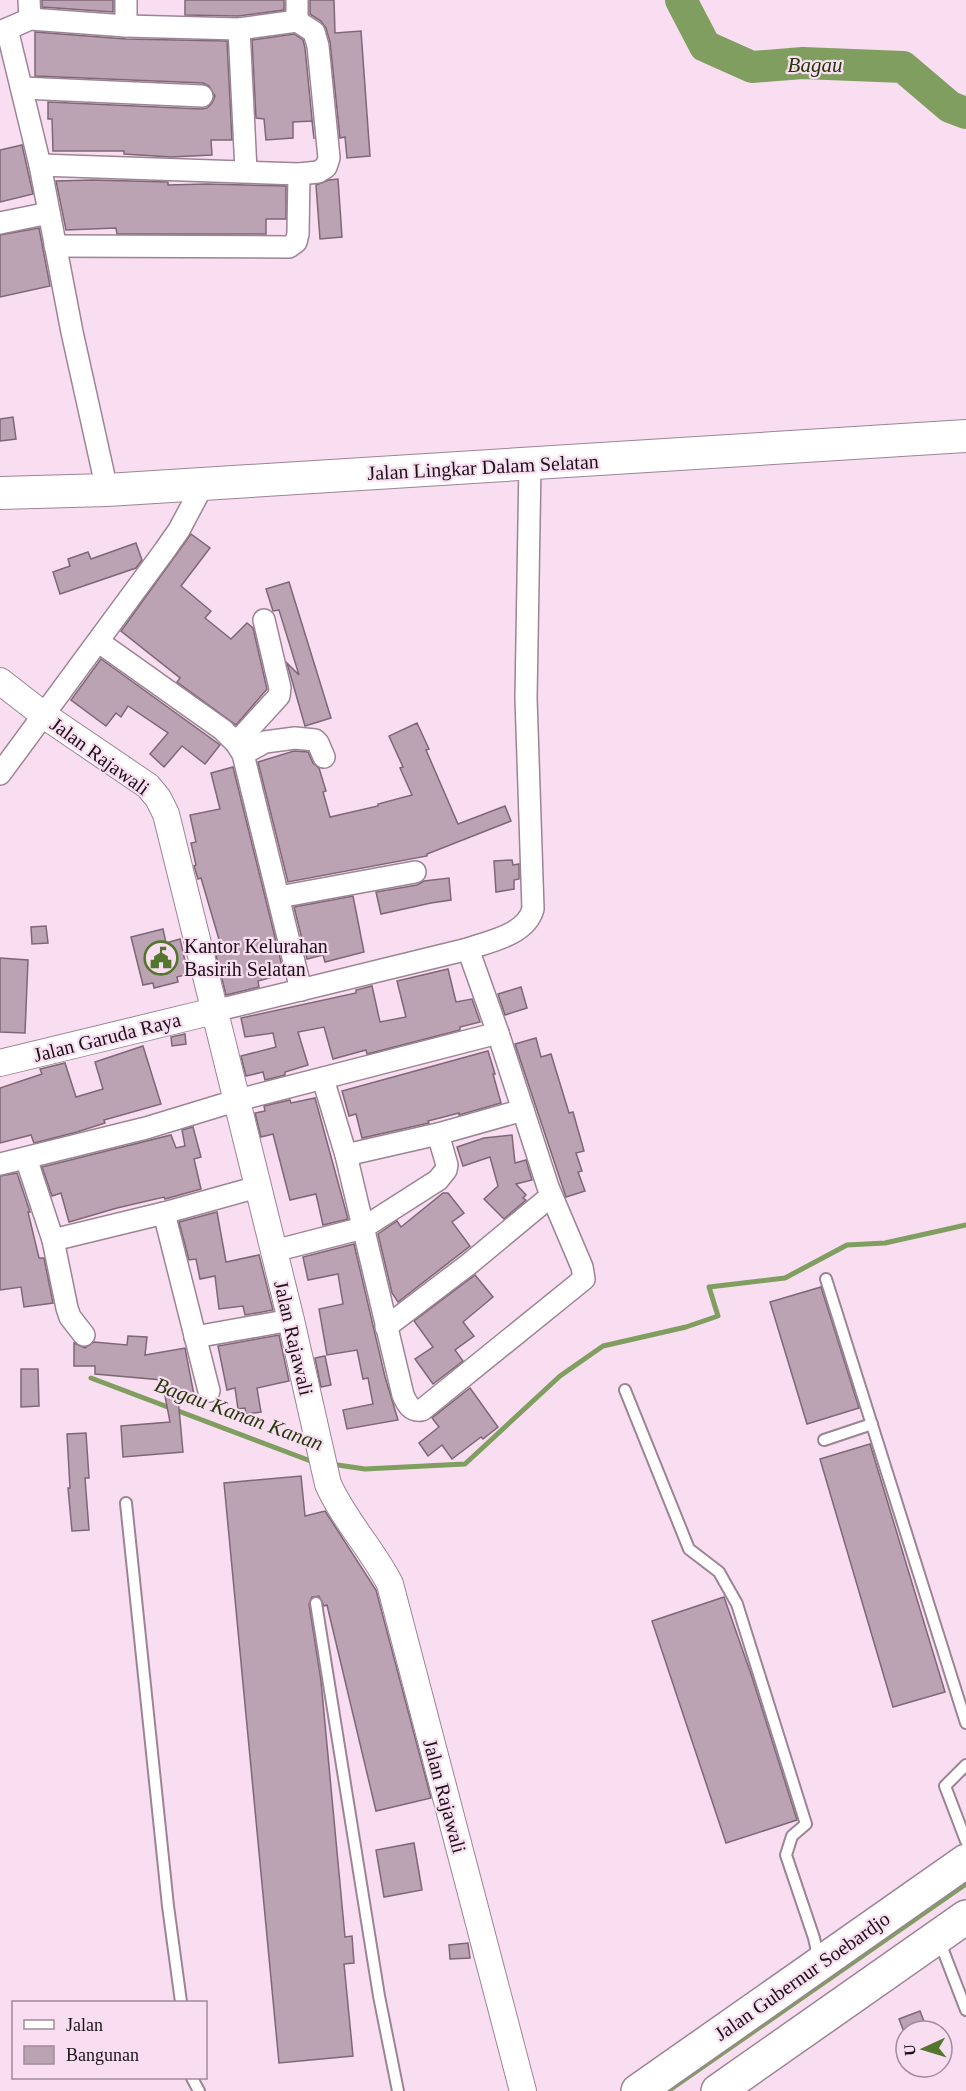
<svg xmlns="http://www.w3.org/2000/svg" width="966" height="2091" font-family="'Times New Roman',serif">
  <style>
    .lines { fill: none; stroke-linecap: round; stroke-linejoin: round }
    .stream { stroke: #7f9e5f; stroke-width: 5 }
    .river { stroke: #7f9e5f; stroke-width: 32 }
    .building { fill: #bca3b4; stroke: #7e6777; stroke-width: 1.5 }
    .service-casing { stroke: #9c8495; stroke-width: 14 }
    .minor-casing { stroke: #9c8495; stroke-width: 24 }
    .tertiary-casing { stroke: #9c8495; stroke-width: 28 }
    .primary-casing { stroke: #9c8495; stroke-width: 34 }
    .trunk-casing { stroke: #9c8495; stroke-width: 36 }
    .service { stroke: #fff; stroke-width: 10 }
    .minor { stroke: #fff; stroke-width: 21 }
    .tertiary { stroke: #fff; stroke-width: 26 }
    .primary { stroke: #fff; stroke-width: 32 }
    .trunk { stroke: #fff; stroke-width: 33 }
    .labels { text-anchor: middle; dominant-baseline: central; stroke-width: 4.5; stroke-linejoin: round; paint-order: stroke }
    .street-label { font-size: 20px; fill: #1b1218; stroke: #f9def1 }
    .poi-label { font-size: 20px; fill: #1b1218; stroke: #f9def1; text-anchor: start }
    .water-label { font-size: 21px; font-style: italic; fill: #253a0b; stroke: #f9def1 }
  </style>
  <rect width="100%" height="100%" fill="#f9def1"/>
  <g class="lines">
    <g class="stream">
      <polyline points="91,1378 308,1460 316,1462"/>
      <polyline points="331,1464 365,1469 465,1464 560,1376 603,1346 686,1327 718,1316 709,1287 785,1278 847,1245 885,1243 966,1225"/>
      <polyline points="668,2091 966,1884"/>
    </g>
    <polyline class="river" points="681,0 705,46 752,67 803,63 903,67 950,107 966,113"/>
  </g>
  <g class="building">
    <polygon points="42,0 113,0 113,12 42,7"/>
    <polygon points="185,0 284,0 284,10 238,16 185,15"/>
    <polygon points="310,0 334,0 335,33 361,31 370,156 347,158 345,137 340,138 330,42 326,28 321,21 310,14"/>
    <polygon points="35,32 126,39 227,41 232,140 211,140 212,155 171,157 124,154 124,151 53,151 52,119 48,119 48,102 201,109 207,108 212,103 215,96 209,86 203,83 35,76"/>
    <polygon points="294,34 303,40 305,48 314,139 312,121 293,122 293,138 266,140 264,119 256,118 252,40"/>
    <polygon points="22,145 33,194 0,202 0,150"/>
    <polygon points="338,179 342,237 320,239 316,185 329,180"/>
    <polygon points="93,180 168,182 168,185 207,184 286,186 286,219 266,219 266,234 117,234 116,228 66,230 56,181"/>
    <polygon points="39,228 50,286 0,297 0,235"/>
    <polygon points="13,417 16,439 0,441 0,419"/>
    <polygon points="191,534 210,548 181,586 211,611 205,618 231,639 247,623 253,628 267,689 236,725 177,682 180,678 121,631"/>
    <polygon points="136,543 142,560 136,568 60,594 53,572 70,566 68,559 88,552 91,559"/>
    <polygon points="289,582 331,718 305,726 287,663 299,675 279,610 273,611 266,589"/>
    <polygon points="101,659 220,745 205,764 182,746 164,767 150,754 168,733 128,706 121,717 116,713 106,726 71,700"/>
    <polygon points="417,723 429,749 426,750 458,824 505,806 511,821 427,854 427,856 288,882 258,762 294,751 308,752 313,763 319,768 326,791 323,792 330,817 378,806 378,804 412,795 400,768 403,767 389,736"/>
    <polygon points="233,767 284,974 258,981 259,987 226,995 216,955 223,953 201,878 198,879 194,866 196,865 191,843 196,842 190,815 220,809 211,773"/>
    <polygon points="512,860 513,865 519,864 519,879 514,880 514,889 496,892 494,861"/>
    <polygon points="449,878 451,900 431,903 381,914 376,892 417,885 424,881"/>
    <polygon points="353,896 364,952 325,962 323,955 307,959 294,907"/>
    <polygon points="46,926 48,943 32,944 31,927"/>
    <polygon points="163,929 166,943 180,939 188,974 177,977 178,982 154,988 153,983 143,985 131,937"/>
    <polygon points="0,958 28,960 25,1033 0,1032"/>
    <polygon points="448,969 456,1002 472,999 480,1022 460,1027 460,1030 367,1054 366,1050 333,1059 324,1027 298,1032 308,1065 285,1072 285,1075 265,1080 263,1072 246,1076 241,1056 276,1047 273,1033 245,1037 241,1018 356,993 356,990 372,986 380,1022 406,1017 397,981"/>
    <polygon points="521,987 527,1008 505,1015 498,994"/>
    <polygon points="185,1034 186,1044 172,1046 171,1037"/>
    <polygon points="536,1038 541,1057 551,1054 569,1113 573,1112 584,1151 576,1153 582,1171 578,1172 585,1191 566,1197 515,1044"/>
    <polygon points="143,1046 161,1104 104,1120 105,1123 77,1132 34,1143 31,1135 0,1143 0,1088 42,1074 40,1069 65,1063 76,1097 103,1089 95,1062"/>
    <polygon points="488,1051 495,1074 493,1074 501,1103 459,1115 459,1113 428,1121 429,1123 362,1138 356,1114 349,1116 342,1091"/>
    <polygon points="315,1098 348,1219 323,1225 316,1194 290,1200 273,1134 261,1137 255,1113 265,1111 264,1106 290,1100 291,1103"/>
    <polygon points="193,1127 201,1157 194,1159 201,1189 165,1199 164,1197 117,1208 69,1222 61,1193 52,1196 42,1167 171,1135 176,1148 185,1146 182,1130"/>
    <polygon points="512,1135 515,1163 526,1160 532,1180 516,1184 526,1195 523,1198 526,1200 504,1219 484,1199 498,1186 490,1157 463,1166 457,1147 484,1138"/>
    <polygon points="17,1173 30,1212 28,1212 39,1258 44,1258 53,1303 24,1307 21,1287 0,1290 0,1176"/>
    <polygon points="443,1193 448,1193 464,1213 452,1222 470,1246 398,1302 392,1293 378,1234 397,1221 401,1227"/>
    <polygon points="217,1212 226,1262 259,1255 273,1310 245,1315 243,1306 219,1309 215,1276 200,1279 196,1259 189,1260 179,1222"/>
    <polygon points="354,1244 385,1377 398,1420 347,1429 343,1410 373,1404 368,1378 363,1379 357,1350 327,1355 319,1309 343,1304 338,1274 308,1280 303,1257"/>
    <polygon points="475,1275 493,1297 463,1322 474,1336 455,1350 463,1361 433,1384 415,1359 433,1347 414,1321"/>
    <polygon points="821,1287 859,1408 807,1424 770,1302"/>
    <polygon points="279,1335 289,1381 257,1388 261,1412 246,1414 245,1408 238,1409 235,1388 227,1390 218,1346"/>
    <polygon points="128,1336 147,1337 145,1355 185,1348 194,1395 178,1398 183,1452 123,1457 121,1426 170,1422 162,1380 95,1374 95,1366 74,1366 74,1343 85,1348 94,1342 127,1345"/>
    <polygon points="325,1356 331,1385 321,1387 315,1358"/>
    <polygon points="21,1369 38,1369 39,1406 21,1407"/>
    <polygon points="470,1388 498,1427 483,1439 481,1437 452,1459 442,1445 428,1456 419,1443 439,1427 432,1418"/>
    <polygon points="86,1433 89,1478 85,1478 89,1530 72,1531 68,1488 70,1488 67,1434"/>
    <polygon points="870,1444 945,1692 893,1707 820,1459"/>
    <polygon points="301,1476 305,1516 325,1511 376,1590 431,1798 376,1811 327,1605 324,1606 319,1596 312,1597 309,1604 321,1681 345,1937 352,1936 354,1963 344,1964 353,2056 279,2063 224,1483"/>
    <polygon points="724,1597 752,1677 797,1820 726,1843 652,1621"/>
    <polygon points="414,1843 422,1890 384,1897 376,1850"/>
    <polygon points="468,1943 470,1958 450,1959 449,1945"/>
    <polygon points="920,2011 925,2024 904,2032 899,2019"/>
  </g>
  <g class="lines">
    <g class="service-casing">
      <g id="service">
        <polyline points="826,1279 966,1723"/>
        <polyline points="625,1390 689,1549 719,1572 737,1604 806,1824 792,1836 786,1855 814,1938 819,1960"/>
        <polyline points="824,1440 872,1424"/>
        <polyline points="126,1503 168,1906 181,2002"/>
        <polyline points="316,1603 379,1996 398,2091"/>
        <polyline points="966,1765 945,1786 966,1841"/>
        <polyline points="939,1940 966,2010"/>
        <polyline points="192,2078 199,2091"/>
      </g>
    </g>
    <g class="minor-casing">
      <g id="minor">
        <polyline points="29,0 30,19"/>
        <polyline points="297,21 297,0"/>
        <polyline points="126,26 126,0"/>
        <polyline points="7,29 40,165 72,332 107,490"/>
        <polyline points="239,29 246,171"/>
        <polyline points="0,32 30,19 126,26 239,29 297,21 314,32 318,46 329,158 326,167 318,172 299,174 40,165"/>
        <polyline points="22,88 202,96"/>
        <polyline points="0,223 49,213"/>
        <polyline points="55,246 289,247 296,242 298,234 299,174"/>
        <polyline points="99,642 223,730 236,743 243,754 301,990"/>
        <polyline points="236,743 279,696 280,688 264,620"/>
        <polyline points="243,754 265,742 295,738 315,740 318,743 324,757"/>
        <polyline points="0,774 165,550 179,530 204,483"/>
        <polyline points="279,897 415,872"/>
        <path d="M214,1011L468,949C490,941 526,935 533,909L526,698L530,464"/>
        <path d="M323,1079L346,1155L403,1395C407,1404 411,1412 422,1410L584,1279L582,1267L548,1187L498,1033L468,949"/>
        <polyline points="346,1155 438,1134 523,1110"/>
        <polyline points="26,1158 53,1240 67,1308 70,1317 84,1335"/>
        <polyline points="0,1164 146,1128 238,1100 498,1033"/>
        <polyline points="164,1213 209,1391"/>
        <polyline points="53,1240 164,1213 257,1187"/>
        <polyline points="274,1251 363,1228 438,1180 446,1170 447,1165 438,1134"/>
        <polyline points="386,1327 469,1264 551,1196"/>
        <polyline points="195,1337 291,1320"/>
      </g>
    </g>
    <g class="tertiary-casing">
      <g id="tertiary">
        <path d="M0,681L45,716L148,786L158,798L166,814L291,1320L328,1484C344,1520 372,1549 390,1584L523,2091"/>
        <polyline points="0,1063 214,1011"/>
      </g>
    </g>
    <g class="primary-casing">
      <polyline id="primary" points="0,493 107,490 966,436"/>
    </g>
    <g class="trunk-casing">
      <g id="trunk">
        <polyline points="638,2091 966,1861"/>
        <polyline points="718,2091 966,1917"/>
      </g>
    </g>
    <use href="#service" class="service"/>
    <use href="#minor" class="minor"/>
    <use href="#tertiary" class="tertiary"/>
    <use href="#primary" class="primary"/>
    <use href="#trunk" class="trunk"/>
  </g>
  <defs>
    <g id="civic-ring" transform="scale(1.725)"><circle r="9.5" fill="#f9def1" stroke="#54752d" stroke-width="1.5"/><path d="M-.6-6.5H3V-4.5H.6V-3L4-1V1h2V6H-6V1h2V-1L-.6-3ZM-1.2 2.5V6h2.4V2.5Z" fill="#54752d"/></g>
  </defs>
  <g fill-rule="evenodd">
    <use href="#civic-ring" x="161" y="958"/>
  </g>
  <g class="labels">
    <g class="street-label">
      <text transform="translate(483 467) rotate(-3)">Jalan Lingkar Dalam Selatan</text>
      <text transform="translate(100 756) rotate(36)">Jalan Rajawali</text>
      <text transform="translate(107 1037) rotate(-14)">Jalan Garuda Raya</text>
      <text transform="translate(294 1338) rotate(77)">Jalan Rajawali</text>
      <text transform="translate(445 1796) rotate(75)">Jalan Rajawali</text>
      <text transform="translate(802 1976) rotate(-35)">Jalan Gubernur Soebardjo</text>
    </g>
    <g class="poi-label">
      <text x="184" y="946">Kantor Kelurahan<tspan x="184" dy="23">Basirih Selatan</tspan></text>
    </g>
    <g class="water-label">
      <text x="815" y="65">Bagau</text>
      <text transform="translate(239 1414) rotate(20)">Bagau Kanan Kanan</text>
    </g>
  </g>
  <rect x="12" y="2001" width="195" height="78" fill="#f9def1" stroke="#a08c9a" stroke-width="1.5"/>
  <rect x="24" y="2020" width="30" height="9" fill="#ffffff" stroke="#a08c9a" stroke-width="1.5"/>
  <text x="66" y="2031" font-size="18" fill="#1b1218">Jalan</text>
  <rect x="24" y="2046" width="30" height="18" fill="#bca3b4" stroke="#a08c9a" stroke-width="1.5"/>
  <text x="66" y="2061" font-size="18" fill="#1b1218">Bangunan</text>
  <g transform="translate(924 2049) rotate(266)"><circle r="28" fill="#f9def1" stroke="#a08c9a" stroke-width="1.5"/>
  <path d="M0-4.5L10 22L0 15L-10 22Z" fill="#54752d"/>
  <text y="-9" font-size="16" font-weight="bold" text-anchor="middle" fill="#1b1218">U</text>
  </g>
</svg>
